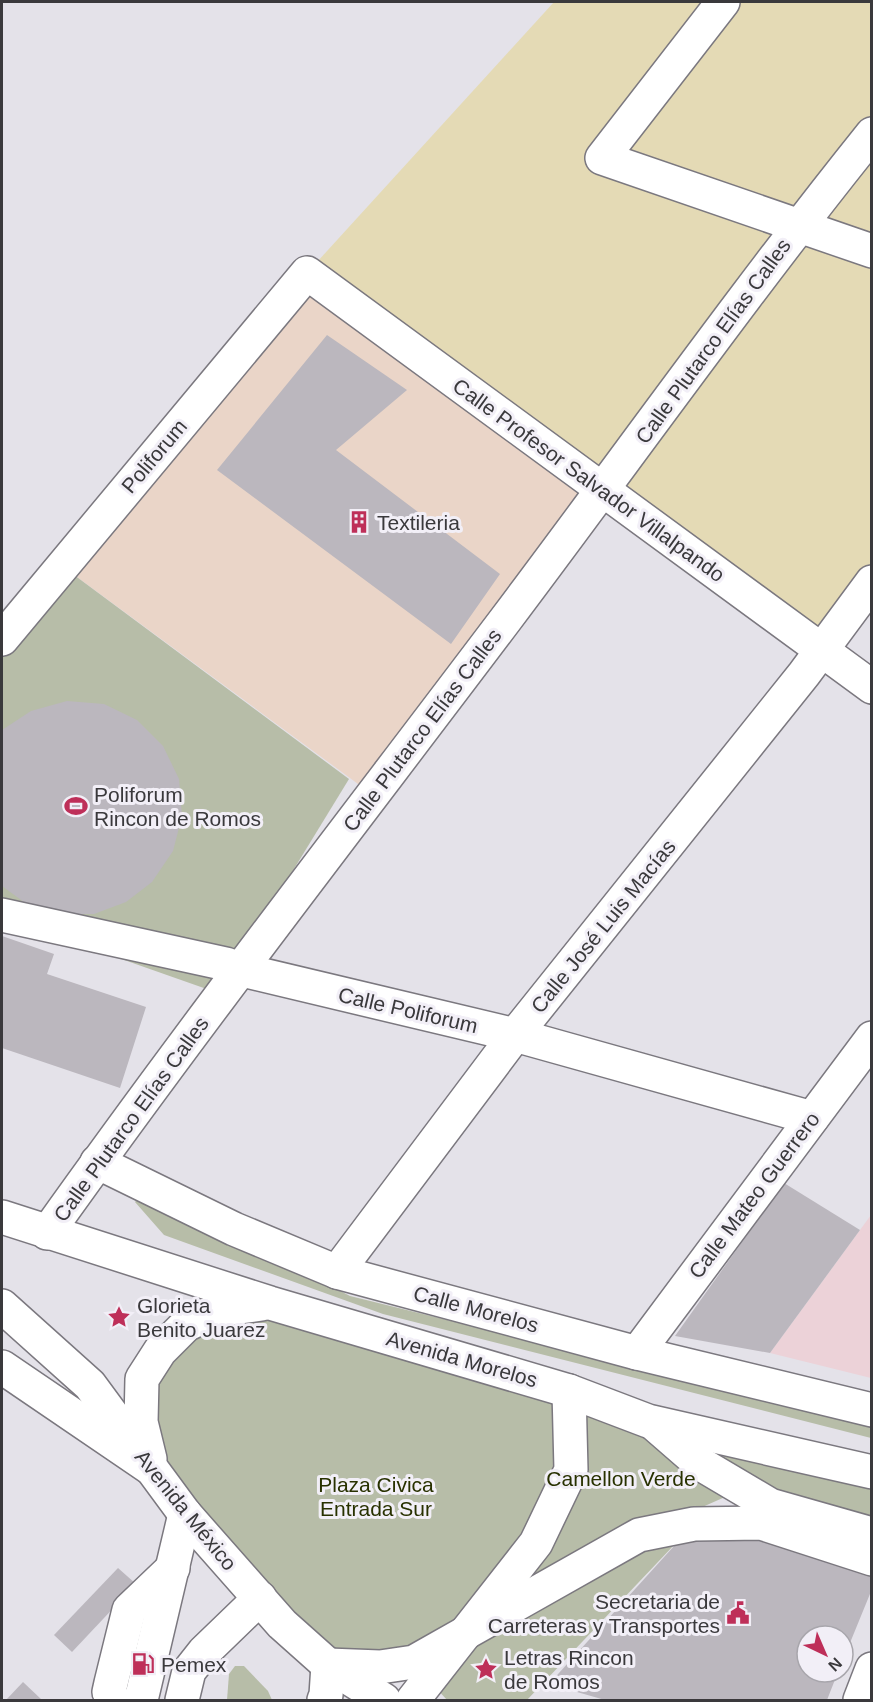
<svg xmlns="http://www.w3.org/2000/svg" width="873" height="1702" font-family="Helvetica,sans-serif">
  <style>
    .industrial { fill: #ead5c8 }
    .education { fill: #ecd2d8 }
    .green { fill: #b7bda8 }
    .sand { fill: #e4dab5 }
    .building { fill: #bbb7be }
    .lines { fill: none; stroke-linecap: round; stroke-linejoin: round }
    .minor-casing { stroke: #7b787f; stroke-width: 36 }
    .major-casing { stroke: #7b787f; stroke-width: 36 }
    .minor { stroke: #fff; stroke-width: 33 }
    .major { stroke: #fff; stroke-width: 33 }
    .labels { text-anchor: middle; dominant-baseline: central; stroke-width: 6; stroke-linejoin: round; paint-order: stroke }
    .street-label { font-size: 21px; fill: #3a393c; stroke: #f2eff7 }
    .poi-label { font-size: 21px; fill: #3a393c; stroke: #f2eff7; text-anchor: start }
    .park-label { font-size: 21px; fill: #283100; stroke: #f2eff7 }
  </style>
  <rect width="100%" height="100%" fill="#e4e2e9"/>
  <polygon class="industrial" points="307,273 603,490 373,795 62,566"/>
  <polygon class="education" points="871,1215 871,1378 770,1353 860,1230"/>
  <g class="green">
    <polygon points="62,566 349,779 218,993 2,917 2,639"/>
    <polygon points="145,1190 350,1296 871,1425 871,1438 383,1314 164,1235 135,1202"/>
    <polygon points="270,1303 648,1421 725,1497 501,1596 469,1629 694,1524 527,1700 447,1700 436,1688 441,1647 328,1665 152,1470 160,1351"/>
    <polygon points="690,1447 871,1484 871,1525 820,1517"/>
    <polygon points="235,1666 244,1666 268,1691 272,1700 227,1700 229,1674"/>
  </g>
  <polygon class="sand" points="554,2 871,2 871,582 821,651 307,273"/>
  <g class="building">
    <polygon points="327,335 407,390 336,450 500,574 451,644 217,470"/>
    <polygon points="67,701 104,704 137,720 163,746 179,779 182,816 173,851 152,882 126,902 94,914 60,914 28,905 2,886 2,730 31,711"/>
    <polygon points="2,936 54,954 47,974 146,1007 120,1088 2,1048"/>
    <polygon points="784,1183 860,1230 770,1353 675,1336"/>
    <polygon points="694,1524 872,1564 872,1589 843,1660 843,1636 807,1636 807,1672 838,1672 827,1700 605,1700 549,1684"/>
    <polygon points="118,1568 136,1584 72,1652 54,1635"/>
    <polygon points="23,1682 42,1700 6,1700"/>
  </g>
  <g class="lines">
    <g class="minor-casing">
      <g id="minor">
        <polyline points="723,2 602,158 872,251"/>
        <polyline points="2,639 307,273 872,687"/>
        <polyline points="2,915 226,964 242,970 515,1035 812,1118"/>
        <polyline points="97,1162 234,1229 337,1272 637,1353 872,1410"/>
        <path d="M47,1233C195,1025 352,823 506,619C628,457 745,292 872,134"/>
        <polyline points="337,1272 515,1035 804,674 872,582"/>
        <polyline points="637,1353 872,1038"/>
        <polyline points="2,1367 149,1467"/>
        <polyline points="653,1423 699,1463 770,1505 872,1534"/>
        <polyline points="328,1665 380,1667 414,1662 639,1535 694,1524 761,1523 872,1559"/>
        <polyline points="114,1700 109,1692 111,1683 129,1610 173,1568"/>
        <polyline points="141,1700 185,1514"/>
        <polyline points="182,1700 189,1671 204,1652 260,1598"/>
        <polyline points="860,1700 872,1669"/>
      </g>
    </g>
    <g class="major-casing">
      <g id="major">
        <polyline points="2,1217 270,1303 569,1391 648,1421 872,1472"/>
        <polyline points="2,1306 90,1385 185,1514 282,1624 328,1665 384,1700"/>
        <polyline points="150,1459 141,1422 142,1379 160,1351 186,1325 217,1310 262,1304"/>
        <polyline points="324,1700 326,1695 328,1665"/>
        <polyline points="413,1700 536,1543 571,1470 569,1391"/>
      </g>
    </g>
    <use href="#minor" class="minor"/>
    <use href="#major" class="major"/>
  </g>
  <defs>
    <g id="building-bare" transform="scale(1.8)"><path d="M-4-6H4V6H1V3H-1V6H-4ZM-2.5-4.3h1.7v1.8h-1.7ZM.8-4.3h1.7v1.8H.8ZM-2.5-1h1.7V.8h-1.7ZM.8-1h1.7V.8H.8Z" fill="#be2f59" stroke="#f2eff7" stroke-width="2.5" paint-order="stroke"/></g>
    <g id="stadium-bare" transform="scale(1.8)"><path d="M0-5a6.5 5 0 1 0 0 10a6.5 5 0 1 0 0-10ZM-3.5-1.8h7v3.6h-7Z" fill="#be2f59" stroke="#f2eff7" stroke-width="2.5" paint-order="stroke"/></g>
    <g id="sight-bare" transform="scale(1.8)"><path d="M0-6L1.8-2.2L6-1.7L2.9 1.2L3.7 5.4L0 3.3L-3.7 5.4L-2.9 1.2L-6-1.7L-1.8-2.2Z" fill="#be2f59" stroke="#f2eff7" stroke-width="2.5" paint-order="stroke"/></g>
    <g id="civic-bare" transform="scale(1.8)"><path d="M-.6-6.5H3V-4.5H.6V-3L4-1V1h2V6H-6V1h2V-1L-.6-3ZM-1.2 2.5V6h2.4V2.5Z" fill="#be2f59" stroke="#f2eff7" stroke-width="2.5" paint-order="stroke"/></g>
    <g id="fuel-bare" transform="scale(1.8)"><path d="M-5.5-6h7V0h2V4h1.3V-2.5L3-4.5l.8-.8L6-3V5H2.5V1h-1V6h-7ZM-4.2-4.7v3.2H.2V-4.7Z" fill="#be2f59" stroke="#f2eff7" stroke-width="2.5" paint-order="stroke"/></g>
  </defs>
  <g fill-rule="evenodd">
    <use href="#building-bare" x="359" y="522"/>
    <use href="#stadium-bare" x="76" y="806"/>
    <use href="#sight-bare" x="119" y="1317"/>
    <use href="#civic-bare" x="738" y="1613"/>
    <use href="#fuel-bare" x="143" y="1664"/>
    <use href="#sight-bare" x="486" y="1669"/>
  </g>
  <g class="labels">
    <g class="street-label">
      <text transform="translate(713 341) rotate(-54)">Calle Plutarco Elías Calles</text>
      <text transform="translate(154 456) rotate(-50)">Poliforum</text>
      <text transform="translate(589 480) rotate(36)">Calle Profesor Salvador Villalpando</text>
      <text transform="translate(422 730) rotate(-53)">Calle Plutarco Elías Calles</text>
      <text transform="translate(603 926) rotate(-51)">Calle José Luis Macías</text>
      <text transform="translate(408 1010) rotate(13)">Calle Poliforum</text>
      <text transform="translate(131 1119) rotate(-54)">Calle Plutarco Elías Calles</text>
      <text transform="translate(754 1195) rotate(-53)">Calle Mateo Guerrero</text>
      <text transform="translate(476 1309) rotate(15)">Calle Morelos</text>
      <text transform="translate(462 1359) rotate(16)">Avenida Morelos</text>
      <text transform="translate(186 1510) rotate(51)">Avenida México</text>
    </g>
    <g class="poi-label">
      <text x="377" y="522">Textileria</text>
      <text x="94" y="794">Poliforum<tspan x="94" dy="24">Rincon de Romos</tspan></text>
      <text x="137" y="1305">Glorieta<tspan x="137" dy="24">Benito Juarez</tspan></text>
      <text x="720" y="1601" text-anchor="end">Secretaria de<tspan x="720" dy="24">Carreteras y Transportes</tspan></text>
      <text x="504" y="1657">Letras Rincon<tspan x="504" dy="24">de Romos</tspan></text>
      <text x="161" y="1664">Pemex</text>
    </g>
    <g class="park-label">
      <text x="621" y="1478">Camellon Verde</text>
      <text x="376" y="1484">Plaza Civica<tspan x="376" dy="24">Entrada Sur</tspan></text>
    </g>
  </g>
  <rect width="873" height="1702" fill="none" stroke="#3a393c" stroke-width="6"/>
  <g transform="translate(825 1654) rotate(136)"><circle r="28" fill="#f2eff7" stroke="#a8a6ac" stroke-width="1.5"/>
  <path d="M0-4.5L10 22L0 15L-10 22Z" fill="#be2f59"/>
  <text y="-9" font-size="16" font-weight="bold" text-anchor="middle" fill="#3a393c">N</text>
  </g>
</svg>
